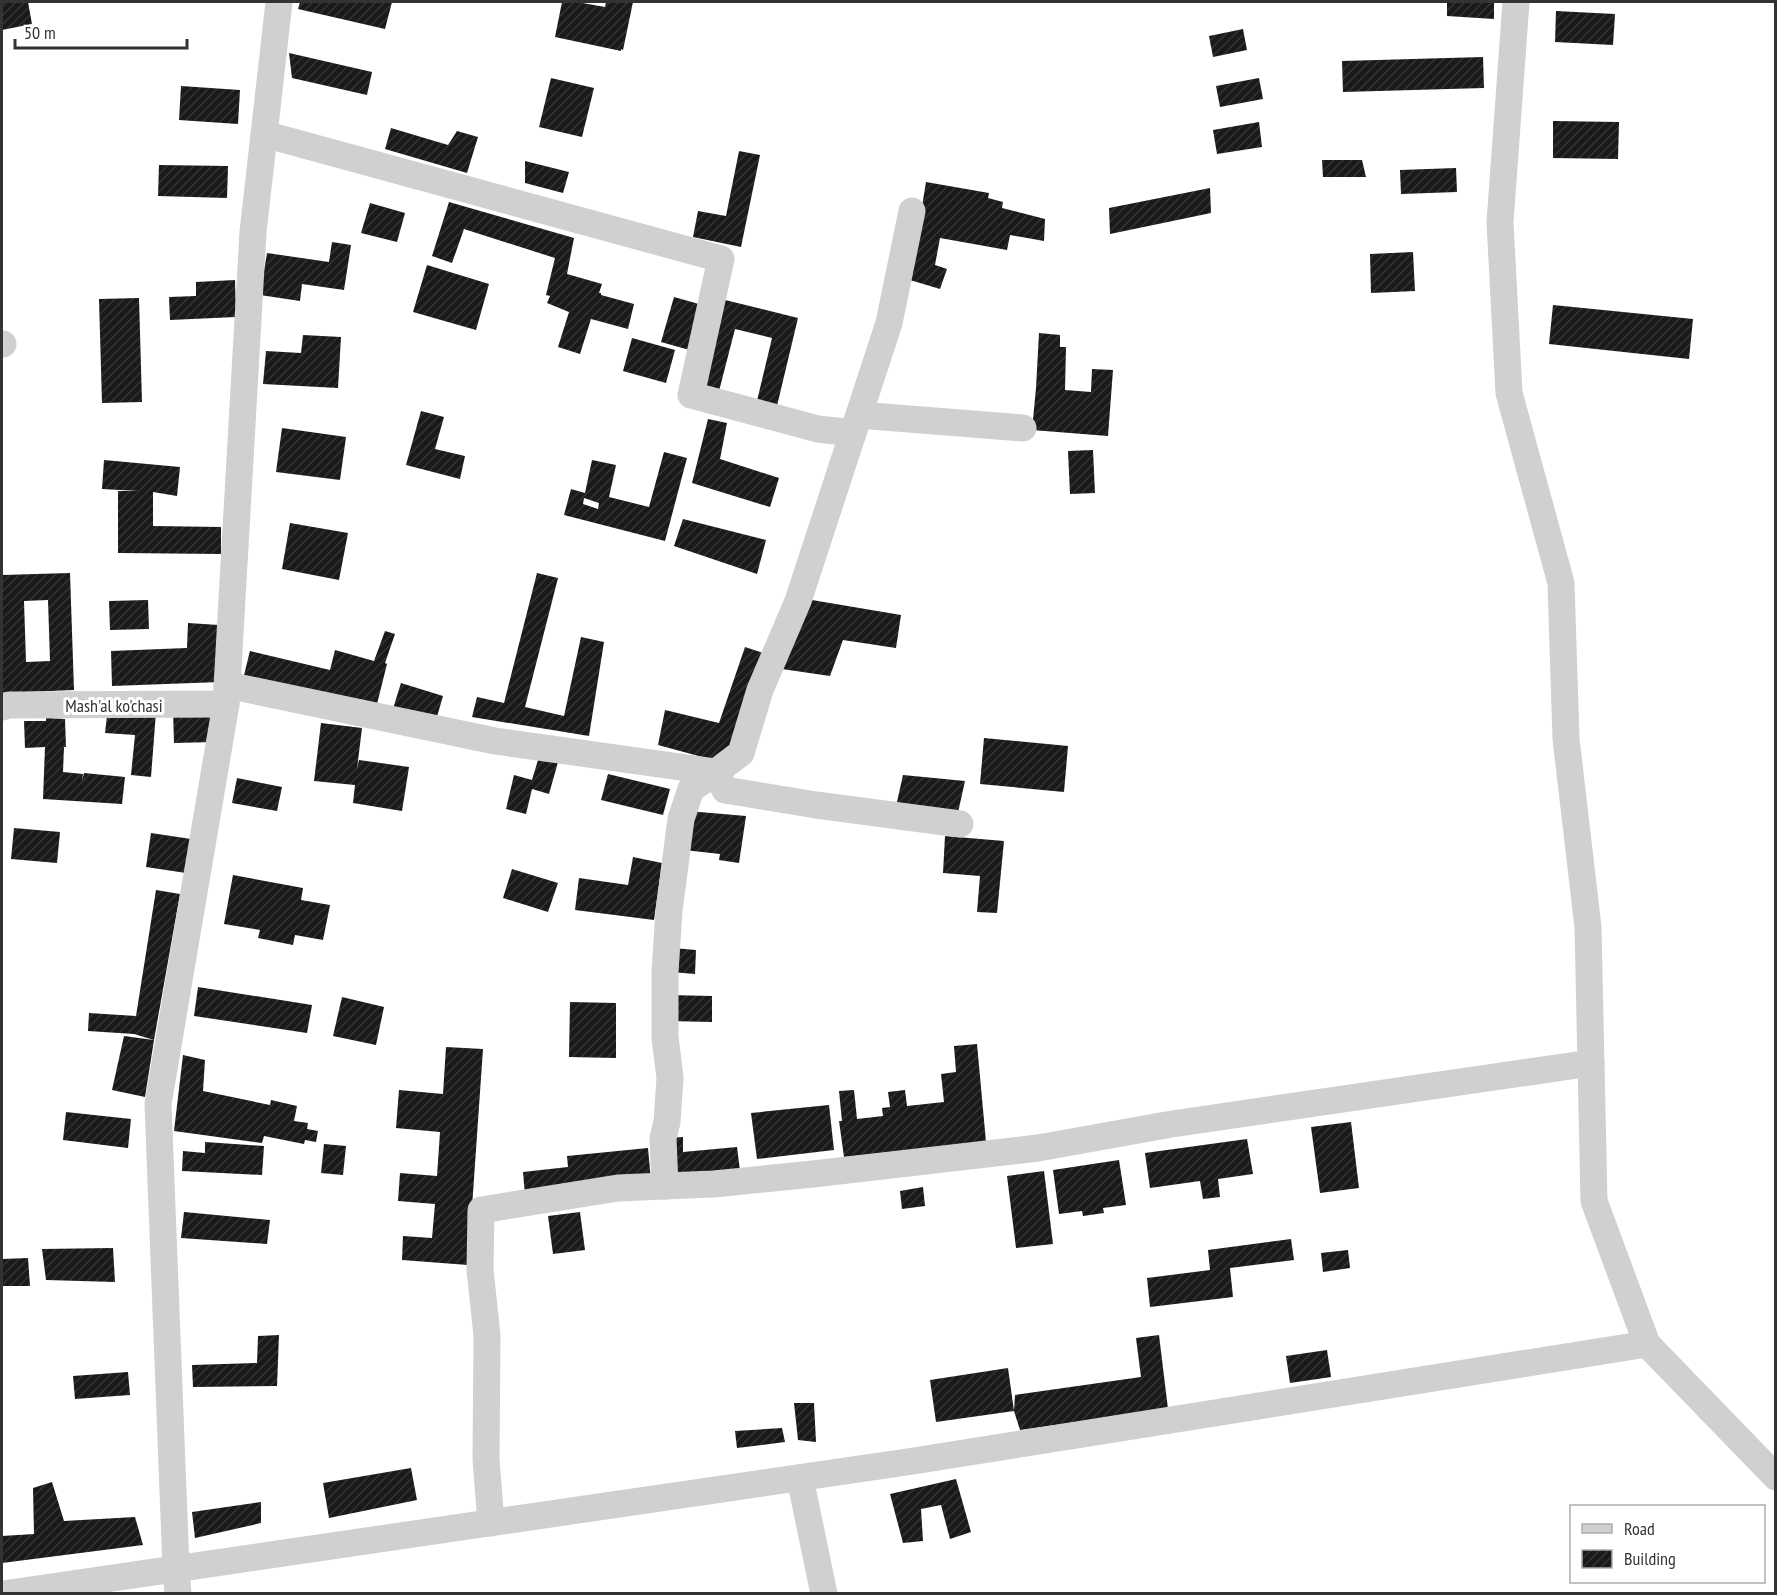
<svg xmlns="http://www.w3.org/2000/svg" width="1777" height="1595" font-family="'PT Sans Narrow',sans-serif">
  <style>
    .building { fill: url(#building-hatch); fill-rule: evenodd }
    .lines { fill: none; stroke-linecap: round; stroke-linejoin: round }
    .street { stroke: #d0d0d0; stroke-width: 27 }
    .labels { text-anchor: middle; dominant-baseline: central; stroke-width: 6; stroke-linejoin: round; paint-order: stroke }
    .street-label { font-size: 18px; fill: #333; stroke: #fff }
  </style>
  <defs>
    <pattern id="building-hatch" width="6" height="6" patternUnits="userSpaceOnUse" patternTransform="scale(1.5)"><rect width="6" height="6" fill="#1a1a1a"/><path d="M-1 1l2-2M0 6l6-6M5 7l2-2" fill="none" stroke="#333"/></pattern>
  </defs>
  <rect width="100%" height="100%" fill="#fff"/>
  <g class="building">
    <polygon points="2,2 28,2 32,24 2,30"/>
    <polygon points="300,2 392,2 385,29 298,9"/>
    <polygon points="562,2 577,2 605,7 606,2 633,2 623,50 621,49 621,51 555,37"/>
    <polygon points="1447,2 1494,2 1494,19 1447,16"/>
    <polygon points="1556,11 1615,14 1613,45 1555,42"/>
    <polygon points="1243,29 1247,50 1213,57 1209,36"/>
    <polygon points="289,53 372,72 367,95 292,78"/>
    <polygon points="1483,57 1484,88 1343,92 1342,61"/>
    <polygon points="551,78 594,88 582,137 539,127"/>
    <polygon points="1259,78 1263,99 1220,107 1216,86"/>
    <polygon points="181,86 240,90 238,124 179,120"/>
    <polygon points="1553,121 1619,122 1618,159 1553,158"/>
    <polygon points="1259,122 1262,147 1217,154 1213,130"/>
    <polygon points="391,128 448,145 457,131 478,137 467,173 385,149"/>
    <polygon points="739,151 760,155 741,247 693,237 698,211 726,216"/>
    <polygon points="1322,160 1362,160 1366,177 1323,177"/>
    <polygon points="525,161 569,172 563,193 525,183"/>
    <polygon points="159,165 228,166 227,198 158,196"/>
    <polygon points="1456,168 1457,192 1401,194 1400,170"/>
    <polygon points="926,182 989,193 988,198 1003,202 1002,208 1045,219 1044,241 1010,235 1007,250 940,238 935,265 947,269 940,289 910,280"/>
    <polygon points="1210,188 1211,213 1110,234 1109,208"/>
    <polygon points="449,202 574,238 567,274 602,284 599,293 601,293 601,295 634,304 628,329 591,319 580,354 558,347 569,312 547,303 550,296 546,295 555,258 464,229 452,263 432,256"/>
    <polygon points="370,203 405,213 397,242 361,233"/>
    <polygon points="332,242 351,245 344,290 302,284 300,301 260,295 267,253 329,262"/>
    <polygon points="1413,252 1415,291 1371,293 1370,254"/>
    <polygon points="427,265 489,284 476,330 413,312"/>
    <polygon points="235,280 236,317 170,320 169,297 196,296 196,282"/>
    <polygon points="674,297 706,306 693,351 661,342"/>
    <polygon points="139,298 142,402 102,403 99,299"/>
    <polygon points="721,299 798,318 776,410 756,405 772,338 735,329 718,395 698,390"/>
    <polygon points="1553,305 1693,319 1689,359 1549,344"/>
    <polygon points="1039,333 1060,335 1060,347 1066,347 1065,390 1091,392 1092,369 1113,370 1108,436 1032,430 1036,388"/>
    <polygon points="303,335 341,337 338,388 263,384 266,351 301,353"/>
    <polygon points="632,338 675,350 666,383 623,371"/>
    <polygon points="421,411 444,417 435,449 465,456 460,479 406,465"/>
    <polygon points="708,419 727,423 720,459 779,478 770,507 692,483"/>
    <polygon points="282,428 346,437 340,480 276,472"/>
    <polygon points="1093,450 1095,493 1070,494 1068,451"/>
    <path d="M664,452L687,458L665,541L564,515L571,489L585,493L592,460L616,465L609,497L649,507ZM584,498L599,503L598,509L583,504Z"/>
    <polygon points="104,460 180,467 177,496 153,492 153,526 221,527 221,554 118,553 118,491 139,491 102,489"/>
    <polygon points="683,519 766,540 757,574 674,546"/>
    <polygon points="290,523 348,533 339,580 282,569"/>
    <path d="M70,573L74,690L2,693V575ZM48,600L50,661L26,662L24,601Z"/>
    <polygon points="537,573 558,578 525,707 564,716 581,637 604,642 589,736 472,717 477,697 504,703"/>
    <polygon points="806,599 901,615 896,648 843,640 830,676 782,669"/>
    <polygon points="148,600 149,629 110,630 109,601"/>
    <polygon points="188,623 219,625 220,682 112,686 111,651 187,648"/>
    <polygon points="385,631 395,634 385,663 387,664 376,708 244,675 250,651 330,670 335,650 374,661"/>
    <polygon points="745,647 766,654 728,764 658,745 665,710 719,723"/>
    <polygon points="401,683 443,696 434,727 391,715"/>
    <polygon points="108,707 156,712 151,777 131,775 135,735 105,733"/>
    <polygon points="213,709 215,742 174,743 173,711"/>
    <polygon points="46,718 65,719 66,747 64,747 63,772 83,774 82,781 84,773 125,777 122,804 43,799 45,747 25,748 24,721 46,721"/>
    <polygon points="321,723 362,728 357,769 359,760 409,767 402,811 353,803 355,785 314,781"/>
    <polygon points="984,738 1068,746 1064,792 980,784"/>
    <polygon points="541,750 560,755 549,794 532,789 526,814 506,809 514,775 532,780"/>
    <polygon points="608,774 670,789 663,815 601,800"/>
    <polygon points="903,775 965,781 957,817 895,811"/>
    <polygon points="237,778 282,787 277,811 232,803"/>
    <polygon points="688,811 746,816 739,863 719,860 720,854 684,850"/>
    <polygon points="14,828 60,832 57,863 11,859"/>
    <polygon points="151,833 191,839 186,873 146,867"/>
    <polygon points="945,836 1004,841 997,913 977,912 980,876 943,873"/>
    <polygon points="633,857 662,863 654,920 575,910 579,878 628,885"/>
    <polygon points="512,869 558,883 548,912 503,898"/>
    <polygon points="233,875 303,888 301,900 330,905 323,940 295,935 293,945 258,938 260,930 224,924"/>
    <polygon points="156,890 180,894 154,1040 134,1034 88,1031 89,1013 136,1016"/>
    <polygon points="673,948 696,950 695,974 671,972"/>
    <polygon points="198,987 312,1005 307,1033 194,1016"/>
    <polygon points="667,995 712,996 712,1022 667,1021"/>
    <polygon points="342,997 384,1007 376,1045 333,1036"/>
    <polygon points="570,1002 616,1003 616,1058 569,1057"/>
    <polygon points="124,1036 154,1040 145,1097 112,1090"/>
    <polygon points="977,1044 986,1142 844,1157 839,1121 842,1121 839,1091 854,1090 857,1119 883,1116 882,1108 890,1107 888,1092 905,1090 907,1106 944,1102 941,1074 956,1072 954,1046"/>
    <polygon points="446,1047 483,1049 468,1265 402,1260 403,1236 432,1238 435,1204 398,1201 400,1173 437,1176 440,1132 396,1128 399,1090 443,1094"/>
    <polygon points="183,1055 205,1060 203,1091 270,1105 271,1100 297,1106 294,1121 308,1123 307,1129 318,1131 316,1142 305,1140 304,1144 264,1136 262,1143 174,1131"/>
    <polygon points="829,1105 834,1150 757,1159 751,1113"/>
    <polygon points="66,1112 131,1119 128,1148 63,1140"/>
    <polygon points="1351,1122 1359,1188 1320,1193 1311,1127"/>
    <polygon points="683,1137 683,1152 737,1147 740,1171 670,1178 666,1138"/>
    <polygon points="1247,1139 1253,1174 1218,1179 1220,1197 1203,1199 1200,1181 1150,1188 1145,1153"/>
    <polygon points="205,1142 264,1146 262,1175 182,1171 183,1151 205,1153"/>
    <polygon points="324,1144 346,1146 343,1175 321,1173"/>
    <polygon points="648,1148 651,1181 525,1195 523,1172 568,1167 567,1156"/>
    <polygon points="1119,1160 1126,1205 1103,1208 1104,1213 1083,1216 1082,1211 1059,1214 1053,1170"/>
    <polygon points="1044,1171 1053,1244 1016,1248 1007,1176"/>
    <polygon points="923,1187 925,1206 902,1209 900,1191"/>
    <polygon points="184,1212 270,1220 267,1244 181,1238"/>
    <polygon points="580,1212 585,1250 553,1254 548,1216"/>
    <polygon points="1291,1239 1294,1260 1230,1268 1233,1297 1150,1307 1147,1278 1210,1270 1208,1250"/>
    <polygon points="113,1248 115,1282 46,1280 42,1249"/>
    <polygon points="1348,1250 1350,1268 1323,1272 1321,1253"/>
    <polygon points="28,1258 30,1286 2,1286 2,1259"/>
    <polygon points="279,1335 277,1386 193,1387 192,1365 257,1363 258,1336"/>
    <polygon points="1159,1335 1168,1409 1020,1430 1014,1411 1015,1395 1141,1377 1136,1338"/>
    <polygon points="1327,1350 1331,1377 1290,1383 1286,1356"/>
    <polygon points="1008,1368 1014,1411 936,1422 930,1380"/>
    <polygon points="128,1372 130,1395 75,1399 73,1376"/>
    <polygon points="794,1403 814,1403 816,1442 798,1440"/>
    <polygon points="782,1428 785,1442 737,1448 735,1431"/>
    <polygon points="411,1468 417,1500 329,1518 323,1483"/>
    <polygon points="956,1479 971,1532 950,1539 941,1505 921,1509 923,1541 903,1543 890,1494"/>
    <polygon points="52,1482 64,1521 135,1517 143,1545 2,1563 2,1536 34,1534 33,1488"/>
    <polygon points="261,1502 261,1523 195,1538 192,1512"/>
  </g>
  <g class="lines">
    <g class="street">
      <polyline points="1516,2 1500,222 1509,393 1561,583 1566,739 1588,927 1594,1201 1647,1344 1776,1477"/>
      <polyline points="264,134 721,259 691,395 818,429 853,433 854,430 889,323 912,211"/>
      <polyline points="2,344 3,344"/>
      <polyline points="859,415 1023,428"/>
      <polyline points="853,433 798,601 760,690 741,753 716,772 725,790 816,805 960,824"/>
      <polyline points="227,685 495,741 716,772"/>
      <polyline points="2,707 9,705 226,704"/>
      <polyline points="716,772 691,789 681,819 669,911 665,972 665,1037 670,1078 667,1122 663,1138 665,1186 714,1184 813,1174 1038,1148 1172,1124 1591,1063"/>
      <polyline points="800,1478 824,1594"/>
      <polyline points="491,1523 486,1459 487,1335 480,1270 481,1210 618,1188 665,1186"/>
      <polyline points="3,1594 907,1462 1647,1344"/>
      <polyline points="178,1594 176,1568 158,1104 226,704 253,232 279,2"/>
    </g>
  </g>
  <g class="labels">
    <g class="street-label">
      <text x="114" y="705">Mash'al ko'chasi</text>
    </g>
  </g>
  <rect width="1777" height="1595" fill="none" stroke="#333333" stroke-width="6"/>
  <rect x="1570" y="1505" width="195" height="78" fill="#ffffff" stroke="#adadad" stroke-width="1.5"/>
  <rect x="1582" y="1524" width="30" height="9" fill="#d0d0d0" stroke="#adadad" stroke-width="1.5"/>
  <text x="1624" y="1535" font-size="18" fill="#333333">Road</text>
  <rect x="1582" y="1550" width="30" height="18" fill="url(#building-hatch)" stroke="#adadad" stroke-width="1.5"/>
  <text x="1624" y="1565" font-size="18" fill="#333333">Building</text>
  <path d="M15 39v9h172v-9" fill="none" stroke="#333333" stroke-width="3"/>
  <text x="24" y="39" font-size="18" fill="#333333" stroke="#ffffff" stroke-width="4.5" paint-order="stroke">50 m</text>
</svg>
